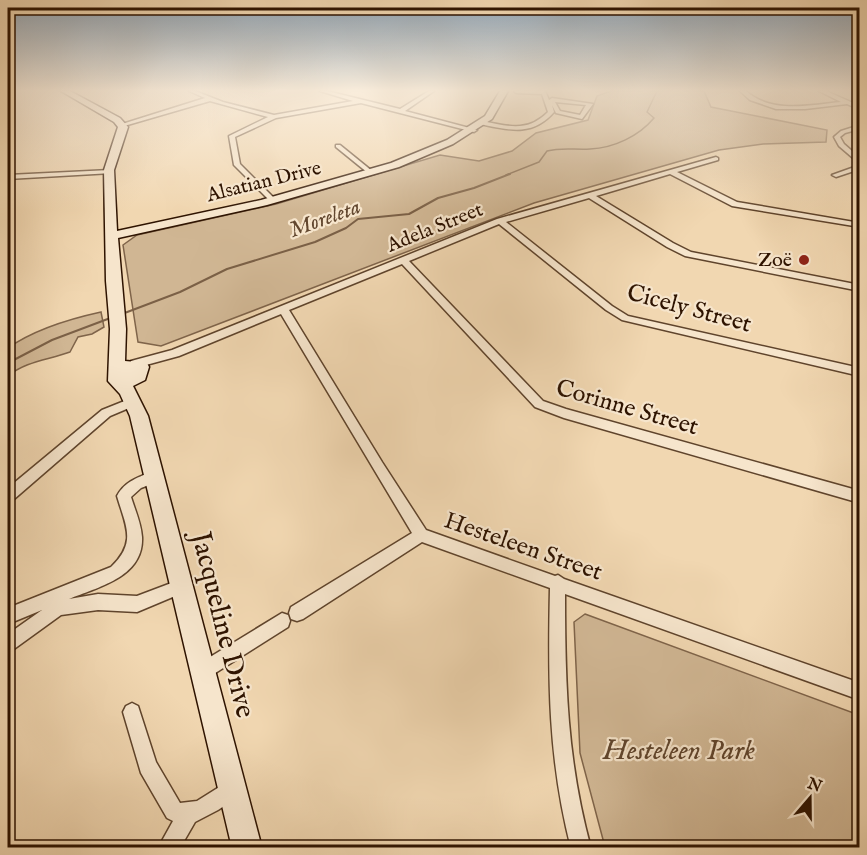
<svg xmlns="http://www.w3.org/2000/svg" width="867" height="855" font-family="'IM FELL English',serif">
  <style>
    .green { fill: #d0b693; stroke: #7f644a; stroke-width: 1.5 }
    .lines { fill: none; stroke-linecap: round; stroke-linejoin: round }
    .stream-far1 { stroke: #7b6046; stroke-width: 1.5 }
    .stream { stroke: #7b6046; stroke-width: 2 }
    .street-casing { stroke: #5f442c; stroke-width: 3 }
    .secondary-casing { stroke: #2e1300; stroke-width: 3 }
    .street { fill: #f6e5cc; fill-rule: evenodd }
    .secondary { fill: #f6e5cc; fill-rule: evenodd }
    .poi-dot { fill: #8f2418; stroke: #f6e5cc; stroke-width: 2 }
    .labels { text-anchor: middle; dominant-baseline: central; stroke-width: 4.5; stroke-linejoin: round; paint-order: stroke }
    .far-street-label { font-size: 20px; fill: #2e1300; stroke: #f6e5cc }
    .far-poi-label { font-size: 20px; fill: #2e1300; stroke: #f6e5cc; text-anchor: end }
    .far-water-label { font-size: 22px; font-style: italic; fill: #62472f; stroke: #f6e5cc }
    .street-label { font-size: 24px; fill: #2e1300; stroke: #f6e5cc }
    .near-street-label { font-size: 28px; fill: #2e1300; stroke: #f6e5cc }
    .near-park-label { font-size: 28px; font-style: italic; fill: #5f442c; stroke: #f6e5cc }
  </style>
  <rect width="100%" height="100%" fill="#f1d7b1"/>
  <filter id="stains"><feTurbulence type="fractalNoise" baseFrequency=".00333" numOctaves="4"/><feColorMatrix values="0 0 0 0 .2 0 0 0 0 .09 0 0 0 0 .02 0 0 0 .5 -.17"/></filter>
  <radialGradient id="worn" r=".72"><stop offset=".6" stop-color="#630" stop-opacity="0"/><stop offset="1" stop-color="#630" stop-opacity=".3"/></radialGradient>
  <g class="green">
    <polygon points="611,91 704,91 711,107 827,130 826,142 763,144 719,150 534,203 161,346 138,342 123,245 137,235 276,204 440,155 479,161 512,151 536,133 588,120 597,96"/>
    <path d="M101,312L104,327L92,334L78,337L70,352C48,360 26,361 8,376V348C35,329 69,319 101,312Z"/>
    <polygon points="585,614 859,715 859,847 605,847 580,753 574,622"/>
  </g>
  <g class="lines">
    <path class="stream-far1" d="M506,175L539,162L547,151C562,147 575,150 590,149C614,148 639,136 654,118L647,112L657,91"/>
    <g class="stream">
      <polyline points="122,314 180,292 227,269 315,242 346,228 358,219 409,214 438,198 474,188 510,174"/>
      <polyline points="8,363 52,340 113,317"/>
    </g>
    <g class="street-casing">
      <g id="street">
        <polygon points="189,91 195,91 223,102 274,115 353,101 320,91 327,91 400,109 429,91 434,91 405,111 477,130 474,132 361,103 276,118 235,137 240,164 275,199 276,201 272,203 234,165 229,136 268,117 210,101 124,126 119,125 205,98"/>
        <path d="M514,91H545L549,100L552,98L593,104L582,119L556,113L552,105L554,112C532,137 509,130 480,124L482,121C508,126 527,133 548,112L542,94L516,93ZM555,102L586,105L580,115L560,111Z"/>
        <path d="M740,91H746C772,114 810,105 841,102L819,91H826L860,106V110L847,104L805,109H776L750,100Z"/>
        <polygon points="860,125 860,129 845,133 840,137 844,144 860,158 860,164 839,146 834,137 841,131"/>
        <polygon points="336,145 340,145 372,171 372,173 368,173 336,147"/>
        <path d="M716,157L718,158V160L677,172L737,202L860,223V227L732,206L670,174L596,196L673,243L691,252L860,285V291L685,256L667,247L589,198L506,222L612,306L628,316L860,368V376L622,320L606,310L499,224L409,261L543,401L566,409L860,491V503L564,418L535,407L402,264L289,310L382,462L426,530L555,576L558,575L564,579L860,683V700L565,594C565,683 567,761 591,848H571C548,759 548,679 550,588L422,542L303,619L297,621L291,619L289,613L291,607L412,533L281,314L179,356L135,368L130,364L131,361L172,350L497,219Z"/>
        <polygon points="860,165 860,169 836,177 832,175"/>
        <polygon points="110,170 112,171 112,173 8,179 8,175"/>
        <polygon points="132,398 136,399 138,402 136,405 110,416 13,500 8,502 8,488 102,410"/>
        <path d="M154,471L159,473L160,477L159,481L141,488L131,497C135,510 141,523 142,537C144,577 98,587 69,599L98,594L137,596L182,579L187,581L190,586L187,591L137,612L98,610L61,615L14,649L8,651V634L42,610L8,624V608L111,567C137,542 126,527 117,496C125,481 139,477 154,471Z"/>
        <polygon points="282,613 288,615 290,621 288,627 209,677 203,679 197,677 195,671 197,665"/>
        <polygon points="132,703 138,706 156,762 180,803 197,801 232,779 239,782 242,789 239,796 218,810 195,822 180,848 158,848 173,821 167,818 141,773 123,712 126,706"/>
      </g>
    </g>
    <g class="secondary-casing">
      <polygon id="secondary" points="61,91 70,91 120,118 128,127 114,170 117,231 261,200 391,163 447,140 485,116 500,91 508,91 492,119 453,144 399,167 267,205 118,238 126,329 125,361 147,363 149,367 145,380 133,386 148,416 262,848 232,848 130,416 120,394 108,381 110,329 106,281 104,170 118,127 114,122"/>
    </g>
    <use href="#street" class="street"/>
    <use href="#secondary" class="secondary"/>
  </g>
  <linearGradient id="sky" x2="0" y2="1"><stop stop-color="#91a7ba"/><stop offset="0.43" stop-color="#f9eddc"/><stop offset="1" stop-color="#f9eddc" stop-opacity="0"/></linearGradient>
  <rect width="867" height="210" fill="url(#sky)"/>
  <circle class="poi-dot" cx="804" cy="260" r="6"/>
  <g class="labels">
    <g class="far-street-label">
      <text transform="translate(264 182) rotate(-14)">Alsatian Drive</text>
      <text transform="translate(435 228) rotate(-22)">Adela Street</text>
    </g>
    <g class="far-poi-label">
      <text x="792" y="260">Zoë</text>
    </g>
    <g class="far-water-label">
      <text transform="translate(325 219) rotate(-20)">Moreleta</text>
    </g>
    <g class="street-label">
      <text transform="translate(689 309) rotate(15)">Cicely Street</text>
      <text transform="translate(627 408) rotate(16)">Corinne Street</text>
      <text transform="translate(523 547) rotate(19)">Hesteleen Street</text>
    </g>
    <g class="near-street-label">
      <text transform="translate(222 625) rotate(76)">Jacqueline Drive</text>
    </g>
    <g class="near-park-label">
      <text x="679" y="751">Hesteleen Park</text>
    </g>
  </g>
  <rect width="867" height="855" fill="none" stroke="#f1d7b1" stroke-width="30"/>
  <rect x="9" y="9" width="849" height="837" fill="none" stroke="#2e1300" stroke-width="3"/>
  <rect x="15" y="15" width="837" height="825" fill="none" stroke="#2e1300" stroke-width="1.5"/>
  <g transform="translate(810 798) rotate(20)" stroke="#f6e5cc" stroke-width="4.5" paint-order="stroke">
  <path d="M0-4.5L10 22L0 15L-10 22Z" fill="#2e1300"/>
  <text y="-9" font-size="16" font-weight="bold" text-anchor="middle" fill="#2e1300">N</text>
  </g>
  <rect width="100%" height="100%" filter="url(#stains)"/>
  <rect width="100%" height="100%" fill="url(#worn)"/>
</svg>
